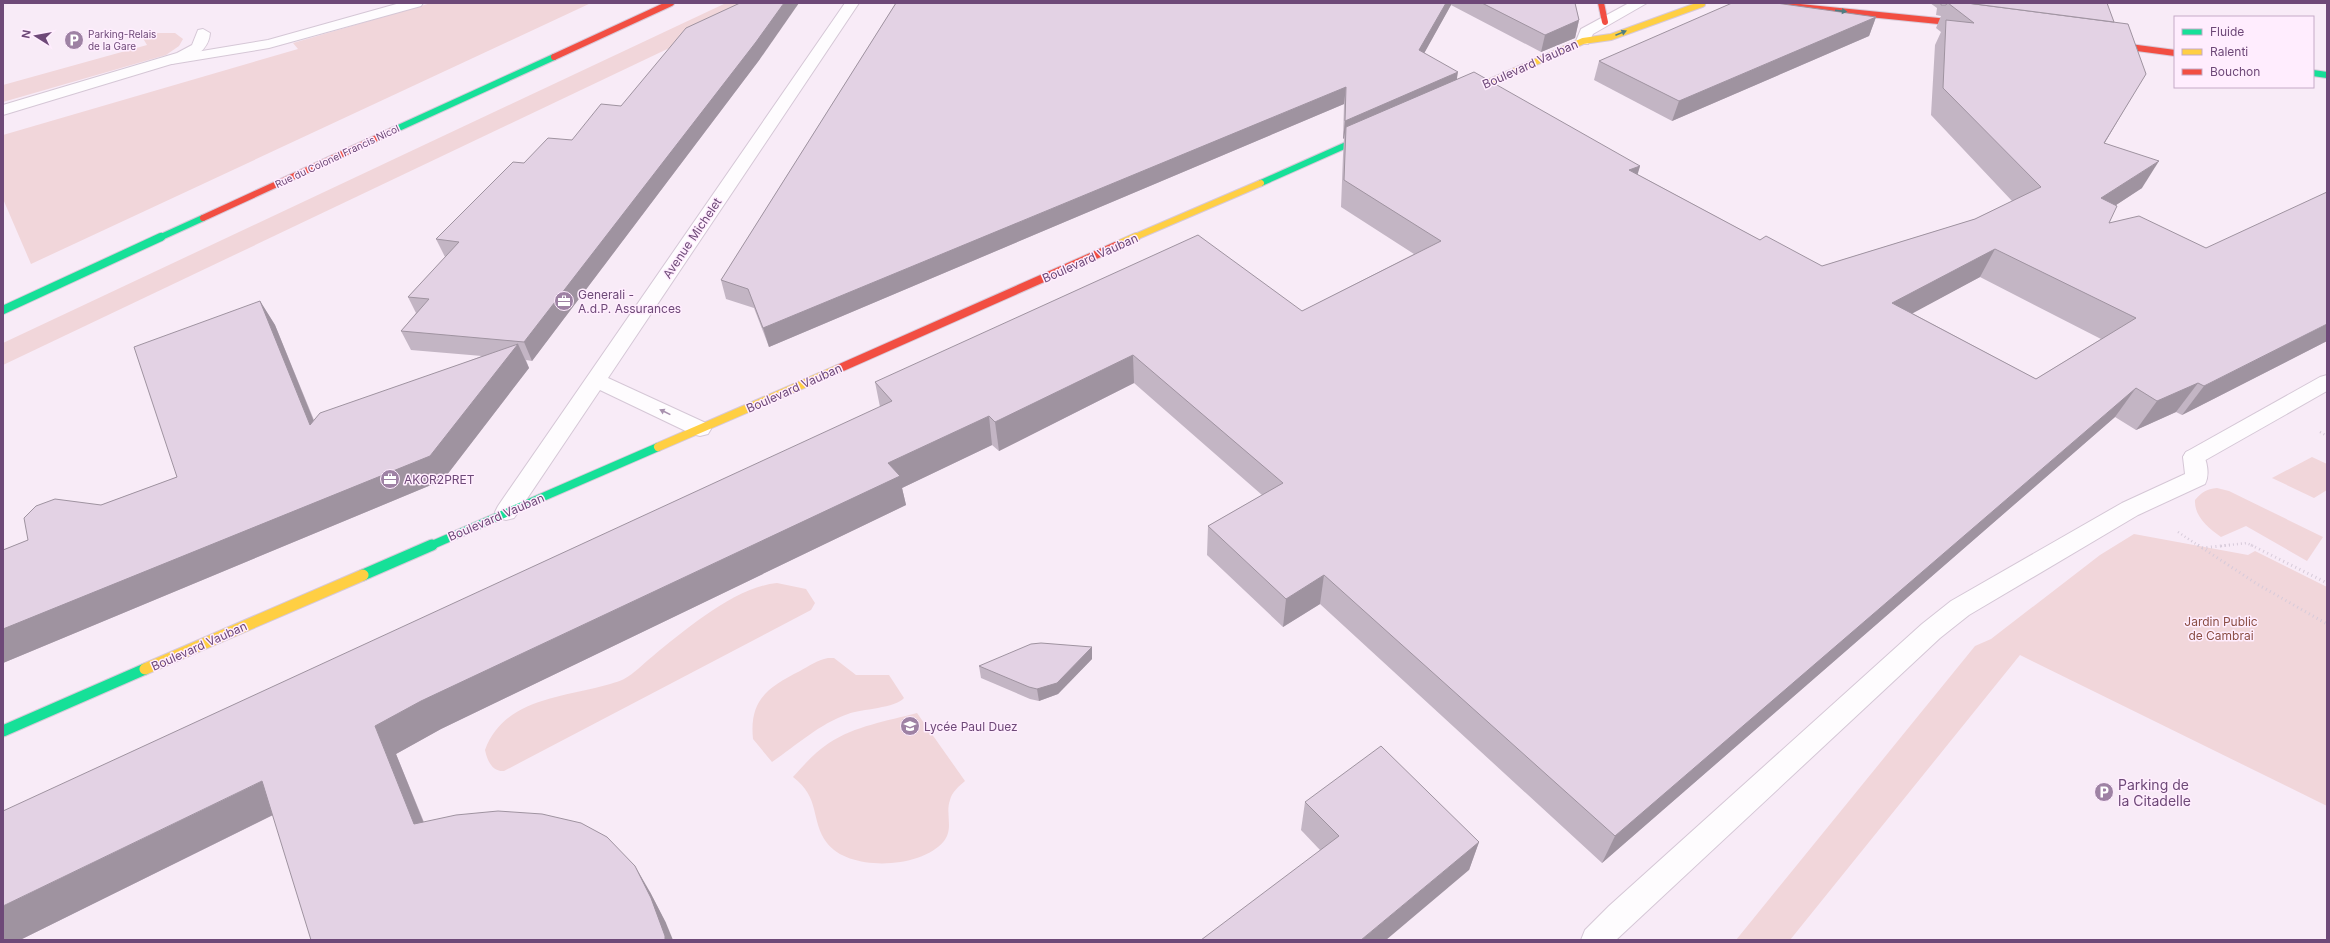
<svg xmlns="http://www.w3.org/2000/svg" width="2330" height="943" font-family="Inter,sans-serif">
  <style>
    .green { fill: #f1d6da }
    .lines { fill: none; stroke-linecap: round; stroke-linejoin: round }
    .lane-casing { stroke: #d5c7d6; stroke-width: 2 }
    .street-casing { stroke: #d5c7d6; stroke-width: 2 }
    .fast-far2-casing { stroke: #d7c9d8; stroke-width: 8 }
    .fast-far1-casing { stroke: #d7c9d8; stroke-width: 10 }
    .fast-casing { stroke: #d7c9d8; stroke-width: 13 }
    .slow-far2-casing { stroke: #d7c9d8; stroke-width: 8 }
    .slow-far1-casing { stroke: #d7c9d8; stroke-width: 10 }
    .slow-casing { stroke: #d7c9d8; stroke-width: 13 }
    .jam-far1-casing { stroke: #d7c9d8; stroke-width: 8 }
    .jam-casing { stroke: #d7c9d8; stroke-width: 10 }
    .path-far1 { stroke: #d7cbda; stroke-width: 2.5; stroke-dasharray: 1 3; stroke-linecap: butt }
    .path { stroke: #d7cbda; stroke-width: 3; stroke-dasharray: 1 3.5; stroke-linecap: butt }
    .lane { fill: #fefcfe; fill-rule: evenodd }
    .street { fill: #fefcfe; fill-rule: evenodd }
    .fast-far2 { stroke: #16e098; stroke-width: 6 }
    .fast-far1 { stroke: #16e098; stroke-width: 8 }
    .fast { stroke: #16e098; stroke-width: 11 }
    .slow-far2 { stroke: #ffcf43; stroke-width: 6 }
    .slow-far1 { stroke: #ffcf43; stroke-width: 8 }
    .slow { stroke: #ffcf43; stroke-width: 11 }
    .jam-far1 { stroke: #f24e42; stroke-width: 6 }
    .jam { stroke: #f24e42; stroke-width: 8 }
    .wall { fill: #c3b5c4; fill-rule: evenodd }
    .shaded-wall { fill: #9f93a0 }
    .building { fill: #e3d2e4; stroke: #9f93a0; fill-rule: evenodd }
    .oneway { fill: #4f7e83 }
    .oneway2 { fill: #a891ae }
    .labels { text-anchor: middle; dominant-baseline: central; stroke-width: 3; stroke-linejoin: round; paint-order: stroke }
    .far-poi-label { font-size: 10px; fill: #6e4978; stroke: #ffedfe; text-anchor: start }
    .far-street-label { font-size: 10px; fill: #6e4978; stroke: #ffedfe }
    .street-label { font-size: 12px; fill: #6e4978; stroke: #ffedfe }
    .poi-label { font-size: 12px; fill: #6e4978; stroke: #ffedfe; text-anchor: start }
    .park-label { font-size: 12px; fill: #8b4f45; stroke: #ffedfe }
    .near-poi-label { font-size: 14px; fill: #6e4978; stroke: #ffedfe; text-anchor: start }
  </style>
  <rect width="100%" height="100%" fill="#f8ebf7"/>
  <g class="green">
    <polygon points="431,3 591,3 31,264 3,199 3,135 298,49 293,43"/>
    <polygon points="726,3 764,3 3,365 3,343"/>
    <polygon points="151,33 175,33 183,39 179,46 166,55 3,102 3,85 147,45 141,35"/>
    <polygon points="2312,457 2327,464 2327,490 2314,498 2272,478"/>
    <path d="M2217,488L2229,491L2323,537L2307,561L2246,526L2221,537C2208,528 2194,516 2195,500C2202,492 2206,489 2217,488Z"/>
    <polygon points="2134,534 2248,555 2255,551 2327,587 2327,806 2020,655 1790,940 1736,940 1975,646 1991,639 2100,555"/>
    <path d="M777,583L806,589L815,603L811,610L504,771C492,772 487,760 485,750C502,703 553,698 595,688C605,685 616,683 624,679C634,674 644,663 653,656C685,630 735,587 777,583Z"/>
    <path d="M828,658H834L856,675H889L904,698C896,708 861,709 848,714C819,724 797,745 772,762L753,739C749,700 768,687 800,671C809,666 817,660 828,658Z"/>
    <path d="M917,713L965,781C959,786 952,792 950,800C945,814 954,828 944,841C921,869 849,872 827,843C810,820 821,798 793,777C804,765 815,752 829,743C855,726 887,721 917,713Z"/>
  </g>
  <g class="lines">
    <g class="lane-casing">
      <g id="lane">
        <polygon points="400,3 423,3 421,6 269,48 172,64 165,60 172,56 268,40"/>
        <path d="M2194,449L2202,452C2207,460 2210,475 2205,484L2138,515L1969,615L1940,638L1616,940H1581L1585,930L1609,906L1922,624L1951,601L2122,503L2185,474L2183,457L2186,452Z"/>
      </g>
    </g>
    <g class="street-casing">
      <g id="street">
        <polygon points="845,3 859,3 608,378 708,424 711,429 708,434 700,436 692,434 600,390 514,518 506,520 498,518 495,512 498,506"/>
        <polygon points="1629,3 1647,3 1593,34 1588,44 1578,44 1576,41 1581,29"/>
        <path d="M203,29L210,33C209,47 200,54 188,59L3,115V105L177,53L192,45L198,30Z"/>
        <polygon points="2327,375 2327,391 2202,462 2194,465 2186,462 2183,457 2186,452 2320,377"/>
      </g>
    </g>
    <g class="fast-far2-casing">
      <g id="fast-far2">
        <polyline points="2313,73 2327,75"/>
        <polyline points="392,131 554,57"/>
        <polyline points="1261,183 1371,134"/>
        <polyline points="159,238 203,218"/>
      </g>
    </g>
    <g class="fast-far1-casing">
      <g id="fast-far1">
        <polyline points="3,310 161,237"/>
        <polyline points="430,546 658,447"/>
      </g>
    </g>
    <g class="fast-casing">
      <g id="fast">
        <polyline points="363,575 432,545"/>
        <polyline points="3,731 145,669"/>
      </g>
    </g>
    <g class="slow-far2-casing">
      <g id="slow-far2">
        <polyline points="1463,94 1583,41 1611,37 1702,4"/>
        <polyline points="1133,238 1261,183"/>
      </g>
    </g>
    <g class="slow-far1-casing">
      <g id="slow-far1">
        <polyline points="1118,245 1136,237"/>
        <polyline points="658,447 838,369"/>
      </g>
    </g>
    <g class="slow-casing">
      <polyline id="slow" points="145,669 363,575"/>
    </g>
    <g class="jam-far1-casing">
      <g id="jam-far1">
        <polyline points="1601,3 1605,22"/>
        <polyline points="1761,3 1968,24"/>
        <polyline points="2107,44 2175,53"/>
        <polyline points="554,57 671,3"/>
        <polyline points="203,218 392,131"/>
      </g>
    </g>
    <g class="jam-casing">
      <polyline id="jam" points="838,369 1118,245"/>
    </g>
    <g class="path-far1">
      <polyline points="2320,432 2327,436"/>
      <polyline points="2178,532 2199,546"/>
      <polyline points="2221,546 2247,543 2253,546"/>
    </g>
    <g class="path">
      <polyline points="2198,545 2257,584 2327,624"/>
      <polyline points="2251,545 2327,583"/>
      <polyline points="2202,548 2230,545"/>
    </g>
    <use href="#lane" class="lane"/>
    <use href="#street" class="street"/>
    <use href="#fast-far2" class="fast-far2"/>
    <use href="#fast-far1" class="fast-far1"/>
    <use href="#fast" class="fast"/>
    <use href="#slow-far2" class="slow-far2"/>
    <use href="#slow-far1" class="slow-far1"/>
    <use href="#slow" class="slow"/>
    <use href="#jam-far1" class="jam-far1"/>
    <use href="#jam" class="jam"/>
  </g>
  <g class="wall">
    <path d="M896,3H1575L1579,20L1575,38L1541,52L1451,5L1424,53L1457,79L1640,166L1637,174L1760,240L1822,266L1975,219L2012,201L1931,115L1935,45L1941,32L1936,28L1941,16L1936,15L1937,8L1930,3H2107L2130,100L2104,144L2142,188L2116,205L2109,223L2327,341L2182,415L2176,412L2136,430L2115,417L1602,863L1320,604L1283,627L1207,555L1208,526L1262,495L1134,383L999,451L992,445L902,488L906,505L441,729L396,754L424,822L650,892L666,923L273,815L20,940H3L880,407L875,382L1302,311L1414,254L1341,207L1343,155L1344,138L1343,139L1344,104L769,347L754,308L726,299L721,280ZM1980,277L2101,339L2036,379L1912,313Z"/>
    <polygon points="1876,17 1869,36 1672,121 1594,80 1599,61"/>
    <polygon points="760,59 532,361 526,360 529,368 443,480 3,663 3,550 28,540 101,505 177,477 260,301 275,325 314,420 482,356 411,350 401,331 416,313 408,297 445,257 436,239 524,163 572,140 621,106"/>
    <polygon points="1092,659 1058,694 1039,701 1030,699 981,678 979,666"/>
    <polygon points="1305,802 1479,842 1469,870 1320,850 1301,830"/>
  </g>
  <g class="shaded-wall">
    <polygon points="784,3 799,3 760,59 532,361 524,342"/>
    <polygon points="1446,3 1451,3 1451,5 1416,68 1419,50"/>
    <polygon points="1876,17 1869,36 1672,121 1679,101"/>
    <polygon points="1579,20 1575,38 1541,52 1545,35"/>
    <polygon points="1458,72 1455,90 1346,127 1344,138 1343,139 1345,121"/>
    <polygon points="2146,74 2130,100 2088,171 2104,143"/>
    <polygon points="1346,87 1344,104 769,347 763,328"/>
    <polygon points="2159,161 2142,188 2084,226 2101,198"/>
    <polygon points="1640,166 1632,194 1629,170"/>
    <polygon points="1995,249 1980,277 1878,332 1892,303"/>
    <polygon points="260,301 275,325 325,449 310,425"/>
    <polygon points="2327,324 2327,341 2182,415 2204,386"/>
    <polygon points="518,344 529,368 443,480 3,663 3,629"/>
    <polygon points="1133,355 1134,383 999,451 995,422"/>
    <polygon points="2198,383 2176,412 2136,430 2157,401"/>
    <polygon points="2136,388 2115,417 1602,863 1615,836"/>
    <polygon points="989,416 992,445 902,488 906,505 441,729 396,754 435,851 414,824 375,726 421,701 888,463"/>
    <polygon points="1324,575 1320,604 1283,627 1286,599"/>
    <polygon points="1092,647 1092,659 1058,694 1039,701 1037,689"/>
    <polygon points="262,781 287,808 20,940 3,940 3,906"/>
    <polygon points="1479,842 1469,870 1386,940 1361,940"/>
    <polygon points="635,866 650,892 666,923 673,940 665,940"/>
  </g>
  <g class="building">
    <polygon points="740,3 784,3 756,42 524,342 401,331 429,299 408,297 459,242 436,239 513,162 524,163 548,138 572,140 601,104 621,106 686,28"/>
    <polygon points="896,3 1446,3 1419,50 1458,72 1345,121 1346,87 763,328 748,289 721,280"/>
    <polygon points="1482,3 1575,3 1579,20 1545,35"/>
    <polygon points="1732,3 1776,3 1876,17 1679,101 1599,61"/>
    <polygon points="1941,3 1947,3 1946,5 1941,5"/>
    <path d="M1948,3H1967L2128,24L2146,74L2104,143L2159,161L2101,198L2117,206L2109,223L2139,216L2206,248L2327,192V324L2204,386L2198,383L2157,401L2136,388L1615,836L1324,575L1286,599L1208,526L1283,483L1133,355L995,422L989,416L888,463L900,476L421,701L375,726L414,824L456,815L498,811L542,814L581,823L607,837L635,866L651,898L665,936V940H311L262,781L3,906V811L892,401L875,382L1198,235L1302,311L1441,241L1344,180L1346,127L1474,72L1640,166L1629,170L1760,240L1766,236L1822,266L1975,219L2041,187L1943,88L1946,20L1974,23ZM1995,249L2136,318L2036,379L1892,303Z"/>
    <polygon points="1967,3 2107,3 2114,22"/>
    <polygon points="260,301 310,425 320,413 518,344 430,456 3,629 3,550 28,540 24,518 36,506 55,499 101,505 177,477 134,347"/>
    <polygon points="1041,643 1092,647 1057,683 1037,689 1029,687 979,666 1031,644"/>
    <polygon points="1381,746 1479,842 1361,940 1201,940 1339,836 1305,802"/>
  </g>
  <defs><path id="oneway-solid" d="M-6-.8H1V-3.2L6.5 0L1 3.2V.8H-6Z"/></defs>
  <g class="oneway">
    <use href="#oneway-solid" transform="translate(1841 11) rotate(7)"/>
    <use href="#oneway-solid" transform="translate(1621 33) rotate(-22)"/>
  </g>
  <use class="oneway2" href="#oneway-solid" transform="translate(665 412) rotate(-154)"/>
  <defs>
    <g id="parking-disc" transform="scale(1)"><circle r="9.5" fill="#9e82a4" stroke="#ffedfe"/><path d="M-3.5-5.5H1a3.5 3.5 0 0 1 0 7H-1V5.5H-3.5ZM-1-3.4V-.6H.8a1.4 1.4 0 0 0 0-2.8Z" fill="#fff"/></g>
    <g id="office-disc" transform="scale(1)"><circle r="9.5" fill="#9e82a4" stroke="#ffedfe"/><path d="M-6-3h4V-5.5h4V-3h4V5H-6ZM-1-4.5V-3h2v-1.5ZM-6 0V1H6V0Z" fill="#fff"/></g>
    <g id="school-disc" transform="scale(1)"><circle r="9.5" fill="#9e82a4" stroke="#ffedfe"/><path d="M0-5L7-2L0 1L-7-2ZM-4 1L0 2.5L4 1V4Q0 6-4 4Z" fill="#fff"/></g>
  </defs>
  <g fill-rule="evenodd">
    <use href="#parking-disc" x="74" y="40"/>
    <use href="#office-disc" x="564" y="301"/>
    <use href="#office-disc" x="390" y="479"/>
    <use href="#school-disc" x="910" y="726"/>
    <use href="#parking-disc" x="2104" y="792"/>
  </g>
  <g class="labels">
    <g class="far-poi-label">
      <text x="88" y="34">Parking-Relais<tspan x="88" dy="12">de la Gare</tspan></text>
    </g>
    <g class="far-street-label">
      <text transform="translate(337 156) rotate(-25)">Rue du Colonel Francis Nicol</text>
    </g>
    <g class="street-label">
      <text transform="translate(1530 64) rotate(-24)">Boulevard Vauban</text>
      <text transform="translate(692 238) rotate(-56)">Avenue Michelet</text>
      <text transform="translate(1090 258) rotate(-24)">Boulevard Vauban</text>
      <text transform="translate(794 388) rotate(-24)">Boulevard Vauban</text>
      <text transform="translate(496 517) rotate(-23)">Boulevard Vauban</text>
      <text transform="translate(199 646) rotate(-24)">Boulevard Vauban</text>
    </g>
    <g class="poi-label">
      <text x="578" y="294">Generali -<tspan x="578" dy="14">A.d.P. Assurances</tspan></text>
      <text x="404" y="479">AKOR2PRET</text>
      <text x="924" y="726">Lycée Paul Duez</text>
    </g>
    <g class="park-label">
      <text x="2221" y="621">Jardin Public<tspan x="2221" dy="14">de Cambrai</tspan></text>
    </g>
    <g class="near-poi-label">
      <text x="2118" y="784">Parking de<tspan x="2118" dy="16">la Citadelle</tspan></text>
    </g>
  </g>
  <rect width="2330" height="943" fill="none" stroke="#6e4978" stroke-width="8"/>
  <rect x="2174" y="16" width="140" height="72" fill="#ffedfe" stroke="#c5abc8"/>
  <rect x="2182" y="29" width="20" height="6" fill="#16e098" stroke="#c5abc8"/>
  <text x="2210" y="36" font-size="12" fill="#6e4978">Fluide</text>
  <rect x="2182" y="49" width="20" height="6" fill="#ffcf43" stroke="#c5abc8"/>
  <text x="2210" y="56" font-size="12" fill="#6e4978">Ralenti</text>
  <rect x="2182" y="69" width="20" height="6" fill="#f24e42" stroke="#c5abc8"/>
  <text x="2210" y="76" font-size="12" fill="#6e4978">Bouchon</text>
  <g transform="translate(36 36) rotate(281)" stroke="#ffedfe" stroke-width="3" paint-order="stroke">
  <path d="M0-3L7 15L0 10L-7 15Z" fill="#6e4978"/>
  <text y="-6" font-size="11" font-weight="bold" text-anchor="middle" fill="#6e4978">N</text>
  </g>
</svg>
